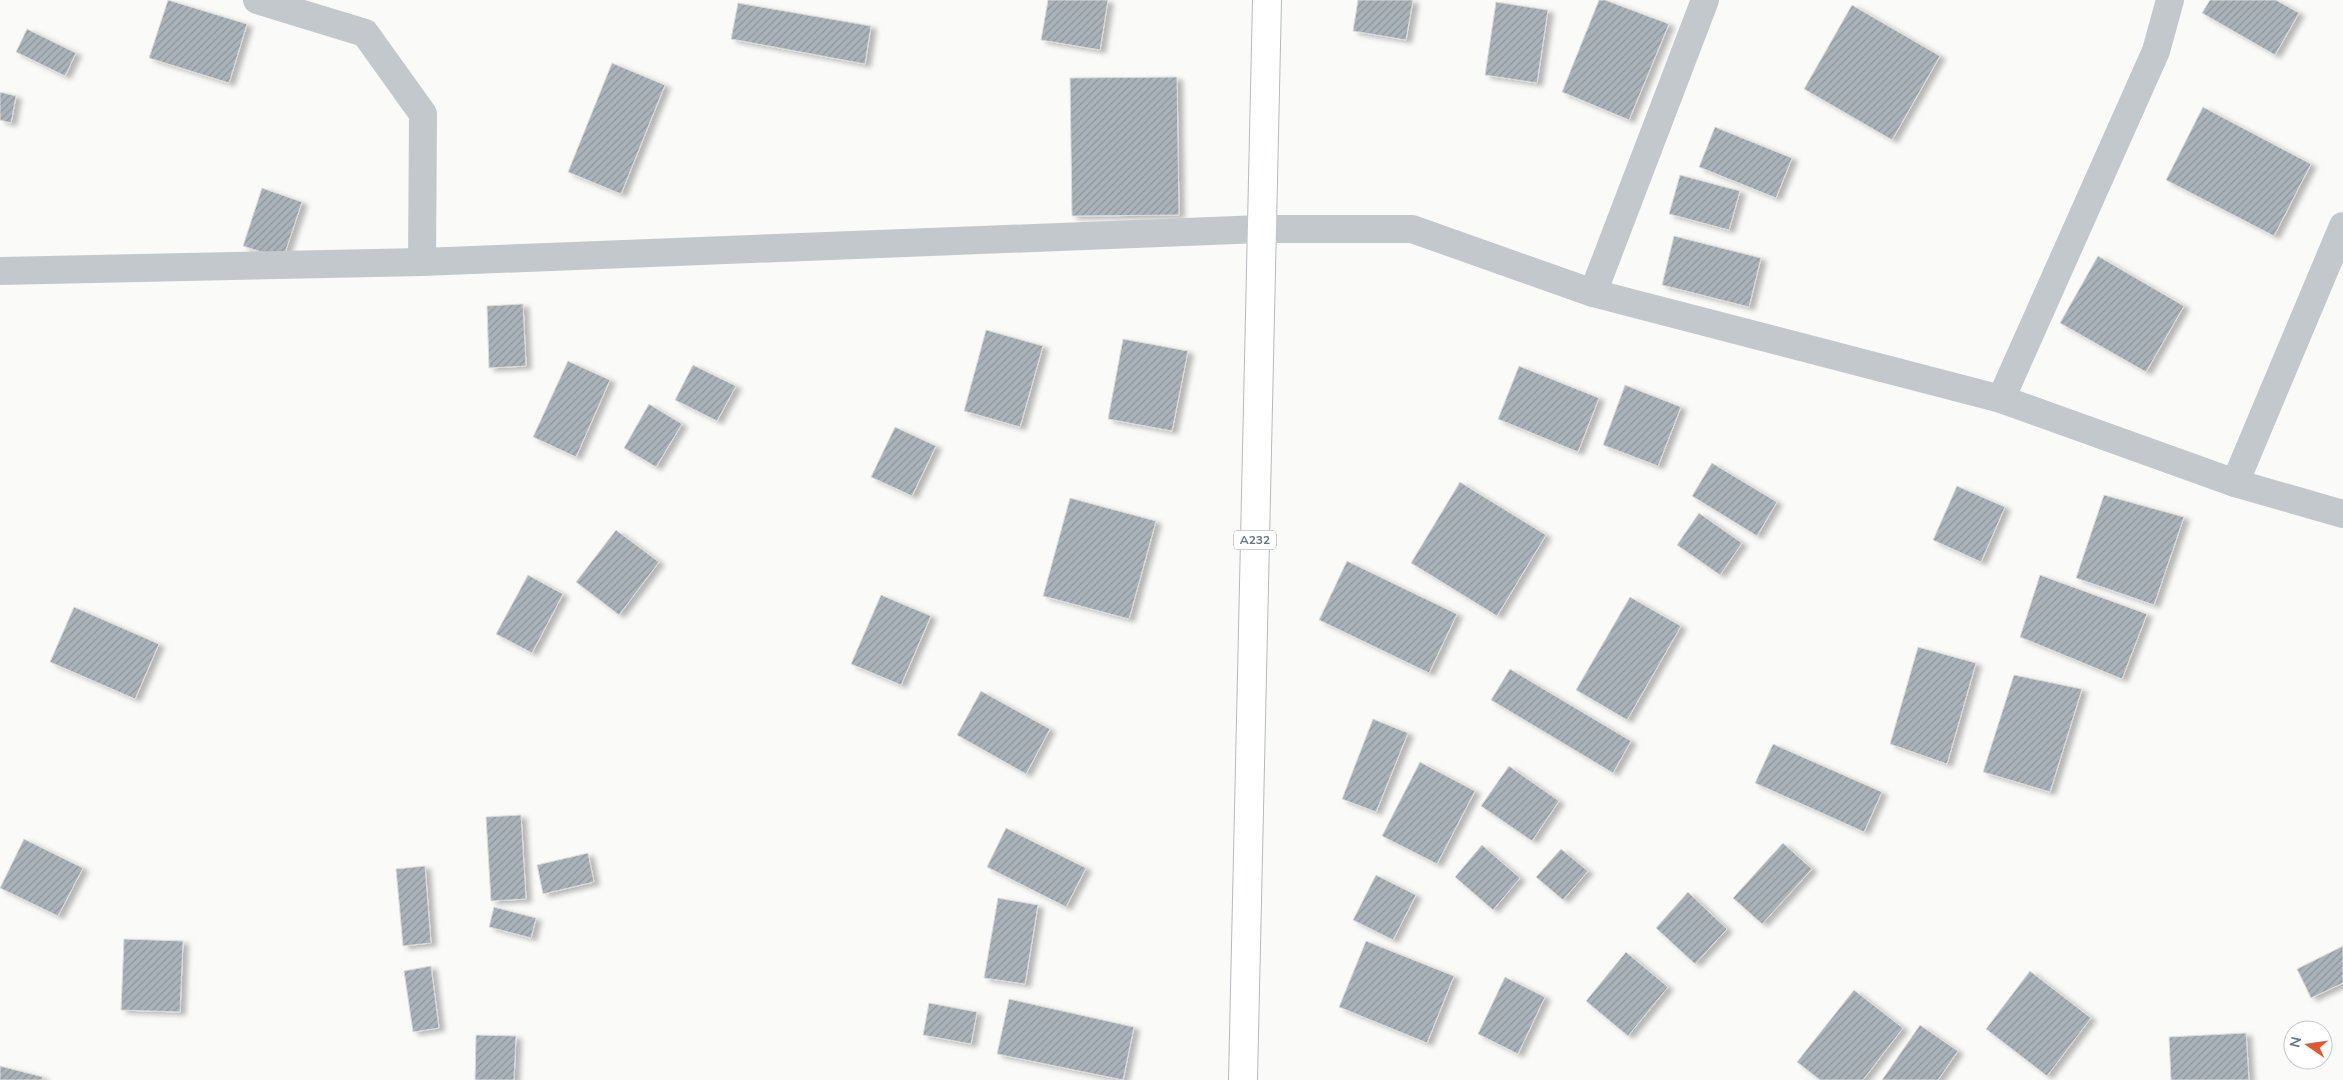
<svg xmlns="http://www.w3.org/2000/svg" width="2343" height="1080" font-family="'Nunito Sans',sans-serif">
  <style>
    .building { fill: url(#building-hatch); stroke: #dcdcda; filter: url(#shadow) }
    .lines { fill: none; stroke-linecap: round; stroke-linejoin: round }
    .primary-casing { stroke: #b5babe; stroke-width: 30 }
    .minor { stroke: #c3c8cc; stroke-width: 28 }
    .primary { stroke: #fff; stroke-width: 28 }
    .labels { text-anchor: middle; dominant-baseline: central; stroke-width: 5; stroke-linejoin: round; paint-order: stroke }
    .shield { fill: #fff; stroke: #939fa8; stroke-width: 1 }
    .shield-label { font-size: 12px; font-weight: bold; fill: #657683 }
  </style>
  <defs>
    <pattern id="building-hatch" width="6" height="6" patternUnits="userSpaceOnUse" patternTransform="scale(1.25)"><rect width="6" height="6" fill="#aab3b9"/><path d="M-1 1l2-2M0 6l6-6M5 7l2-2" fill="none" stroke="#8e969c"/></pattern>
    <filter id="shadow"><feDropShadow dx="5.5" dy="3" stdDeviation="2.5" flood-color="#0004"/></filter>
  </defs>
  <rect width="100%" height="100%" fill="#fafaf8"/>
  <g class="building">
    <polygon points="168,0 247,24 229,83 149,58"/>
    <polygon points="1048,0 1108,0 1100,50 1041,40"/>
    <polygon points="1358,0 1413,0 1406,40 1353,31"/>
    <polygon points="1599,0 1605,0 1669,24 1629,120 1562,92"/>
    <polygon points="2210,0 2276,0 2299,13 2275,55 2202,13"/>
    <polygon points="1496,2 1548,10 1537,83 1485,75"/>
    <polygon points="738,3 871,26 865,64 731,39"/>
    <polygon points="1852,5 1940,56 1892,140 1804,89"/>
    <polygon points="27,29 76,53 65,76 16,52"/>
    <polygon points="612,63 665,85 621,194 568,172"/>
    <polygon points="1177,77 1179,215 1072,216 1070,78"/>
    <polygon points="0,92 16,96 11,123 0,120"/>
    <polygon points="2203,107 2311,164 2274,236 2166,180"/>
    <polygon points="1715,127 1792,158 1776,198 1699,167"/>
    <polygon points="1680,175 1740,191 1729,230 1669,214"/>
    <polygon points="262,188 302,202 283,259 243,246"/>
    <polygon points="1674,236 1761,258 1749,307 1662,285"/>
    <polygon points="2098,256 2184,306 2146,372 2060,323"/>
    <polygon points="523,304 526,366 489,368 487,306"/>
    <polygon points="986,330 1043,346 1020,427 964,411"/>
    <polygon points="1123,339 1188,351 1172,431 1108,419"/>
    <polygon points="568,361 610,380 576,457 533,437"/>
    <polygon points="693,365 736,386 717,421 675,400"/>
    <polygon points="1519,366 1599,398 1578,452 1498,419"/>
    <polygon points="1625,385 1681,407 1658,466 1603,445"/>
    <polygon points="649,404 682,424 656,467 624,448"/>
    <polygon points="895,427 936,446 912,496 871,477"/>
    <polygon points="1712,463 1777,502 1757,536 1692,496"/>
    <polygon points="1460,482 1546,535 1497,616 1411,563"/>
    <polygon points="1957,486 2005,507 1981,562 1933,540"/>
    <polygon points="2104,495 2184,517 2154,605 2076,578"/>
    <polygon points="1070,498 1156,521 1129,619 1043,596"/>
    <polygon points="1699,513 1742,543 1720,575 1677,545"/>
    <polygon points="616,530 659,562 619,615 576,582"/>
    <polygon points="1347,561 1457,614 1429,673 1319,620"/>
    <polygon points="528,575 563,594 532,653 496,634"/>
    <polygon points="2040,575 2147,614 2122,679 2020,637"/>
    <polygon points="881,595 931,616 901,685 851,664"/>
    <polygon points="1630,597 1681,626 1627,720 1576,690"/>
    <polygon points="74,607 159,644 135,699 50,662"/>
    <polygon points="1918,647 1976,663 1947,764 1890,744"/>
    <polygon points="1510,669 1631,741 1613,773 1491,700"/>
    <polygon points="2014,675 2082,689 2050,792 1983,772"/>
    <polygon points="981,691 1050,729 1026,774 957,735"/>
    <polygon points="1373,719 1408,733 1376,812 1342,799"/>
    <polygon points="1773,744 1882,792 1864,832 1755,783"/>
    <polygon points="1420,762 1475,791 1437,864 1382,836"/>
    <polygon points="1509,766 1559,801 1532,841 1481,806"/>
    <polygon points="521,815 526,899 491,901 486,817"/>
    <polygon points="1006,828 1086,868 1066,907 987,867"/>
    <polygon points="24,839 83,868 58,916 0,888"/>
    <polygon points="1783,843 1812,869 1762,924 1733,898"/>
    <polygon points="1482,845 1520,878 1493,910 1455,877"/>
    <polygon points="1561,849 1588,871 1563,900 1536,877"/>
    <polygon points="588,853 594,882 543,894 537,865"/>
    <polygon points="425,866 431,943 403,946 396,869"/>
    <polygon points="1376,875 1416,895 1393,940 1353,920"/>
    <polygon points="1688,892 1727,929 1695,964 1656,928"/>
    <polygon points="998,898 1038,905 1025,984 984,978"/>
    <polygon points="494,907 536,918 531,938 489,927"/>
    <polygon points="124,939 183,941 180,1012 121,1010"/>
    <polygon points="1366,941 1454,976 1427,1043 1339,1007"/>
    <polygon points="2343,946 2343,983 2311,998 2297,969"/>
    <polygon points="1626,952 1668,987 1628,1036 1586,1001"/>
    <polygon points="431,966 439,1028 413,1032 404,971"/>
    <polygon points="2030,971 2091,1018 2047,1076 1986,1029"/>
    <polygon points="1505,977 1545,997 1518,1054 1478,1034"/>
    <polygon points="1854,990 1903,1028 1863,1080 1820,1080 1797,1062"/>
    <polygon points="1009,999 1134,1027 1123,1080 997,1054"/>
    <polygon points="929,1003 977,1012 971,1044 923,1035"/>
    <polygon points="1920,1025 1958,1051 1938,1080 1882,1080"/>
    <polygon points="2246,1033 2249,1080 2171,1080 2169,1037"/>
    <polygon points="476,1035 516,1036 514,1080 475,1080"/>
    <polygon points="0,1066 43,1077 42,1080 0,1080"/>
  </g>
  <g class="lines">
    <g class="primary-casing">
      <polyline id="primary" points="1243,1080 1267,0"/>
    </g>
    <g class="minor">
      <polyline points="257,0 365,33 423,114 422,262"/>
      <polyline points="0,271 422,262 1261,229 1412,229 1593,293 2001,399 2235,483 2343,514"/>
      <polyline points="1593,293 1705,0"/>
      <polyline points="2001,399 2156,51 2170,0"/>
      <polyline points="2235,483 2343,226"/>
    </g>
    <use href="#primary" class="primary"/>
  </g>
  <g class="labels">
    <rect class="shield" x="1234" y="530.5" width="42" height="19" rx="4"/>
    <g class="shield-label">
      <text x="1255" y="540">A232</text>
    </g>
  </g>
  <g transform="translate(2308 1045) rotate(283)"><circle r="24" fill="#ffffff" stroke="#c1c8cd"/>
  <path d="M0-4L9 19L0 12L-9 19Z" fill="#e4572e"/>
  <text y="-8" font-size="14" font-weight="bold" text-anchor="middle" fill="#657683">N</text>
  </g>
</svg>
